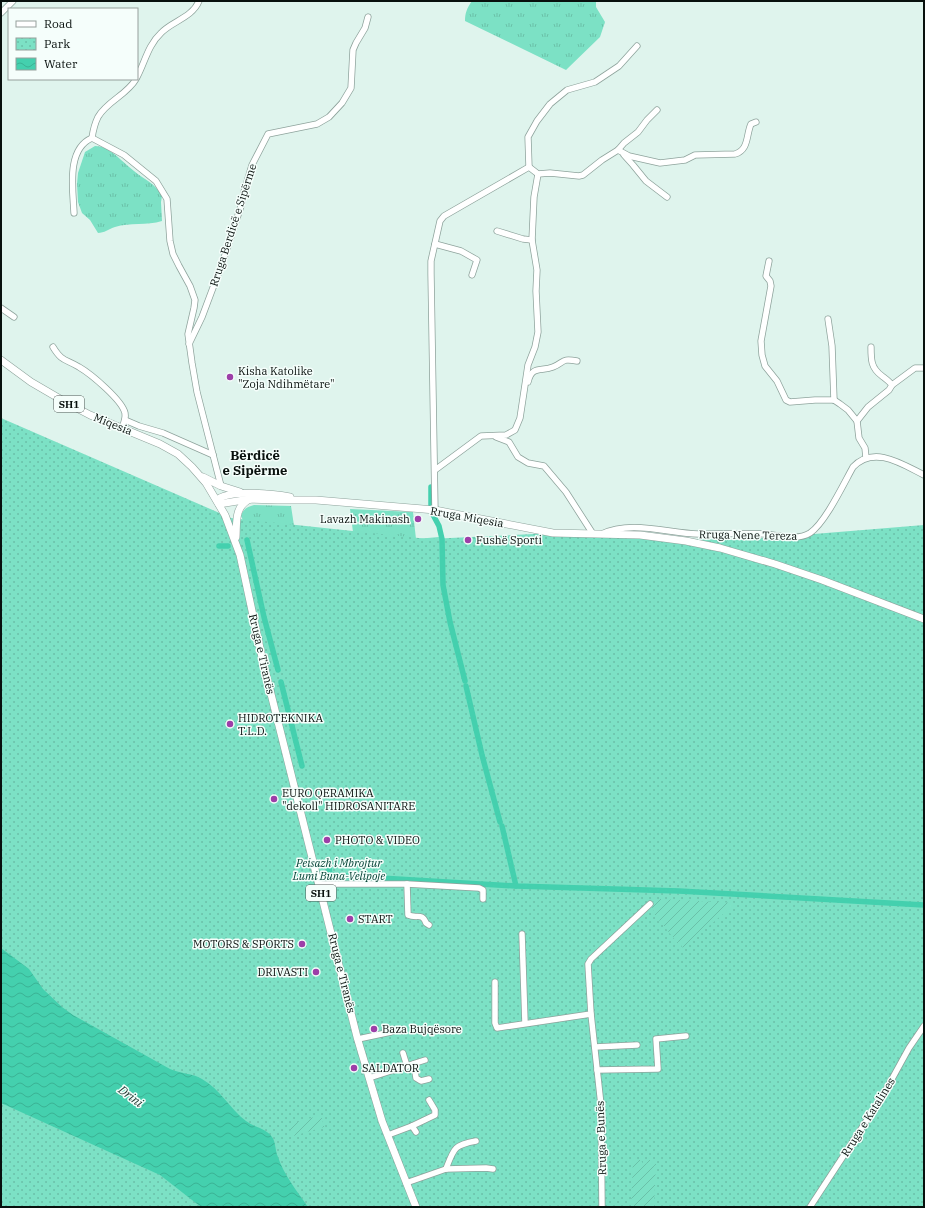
<svg xmlns="http://www.w3.org/2000/svg" width="925" height="1208" font-family="'IBM Plex Serif',serif">
  <style>
    .grass { fill: url(#grass-tufts) }
    .park { fill: url(#park-dots) }
    .garden { fill: url(#garden-furrows) }
    .water { fill: url(#water-waves) }
    .lines { fill: none; stroke-linecap: round; stroke-linejoin: round }
    .canal { stroke: #44d0ae; stroke-width: 5.5 }
    .minor-casing { stroke: #8ea39c; stroke-width: 7 }
    .major-casing { stroke: #8ea39c; stroke-width: 8 }
    .minor { stroke: #fff; stroke-width: 5.5 }
    .major { stroke: #fff; stroke-width: 7 }
    .poi-dot { fill: #9d3fa8; stroke: #f5fefb; stroke-width: 1.5 }
    .labels { text-anchor: middle; dominant-baseline: central; stroke-width: 3; stroke-linejoin: round; paint-order: stroke }
    .shield { fill: #f5fefb; stroke: #4f5754; stroke-width: 1 }
    .shield-label { font-size: 10px; font-weight: bold; fill: #08100d }
    .street-label { font-size: 11px; fill: #08100d; stroke: #f5fefb }
    .poi-label { font-size: 11px; fill: #08100d; stroke: #f5fefb; text-anchor: start }
    .park-label { font-size: 11px; font-style: italic; fill: #024134; stroke: #f5fefb }
    .water-label { font-size: 12px; font-style: italic; fill: #1d342d; stroke: #f5fefb }
    .quarter-label { font-size: 13px; font-weight: bold; fill: #08100d; stroke: #f5fefb }
  </style>
  <defs>
    <pattern id="grass-tufts" width="24" height="20" patternUnits="userSpaceOnUse"><rect width="24" height="20" fill="#7ce1c5"/><path d="M3 7l-1-3M5 7V3M7 7l1-3M15 17l-1-3M17 17v-4M19 17l1-3" fill="none" stroke="#6ac0a8"/></pattern>
    <pattern id="park-dots" width="8" height="8" patternUnits="userSpaceOnUse"><rect width="8" height="8" fill="#7ce1c5"/><path d="M2 2h.1M6 6h.1" fill="none" stroke="#6ac0a8" stroke-width="1.8" stroke-linecap="round"/></pattern>
    <pattern id="garden-furrows" width="10" height="10" patternUnits="userSpaceOnUse"><rect width="10" height="10" fill="#7ce1c5"/><path d="M-1 1l2-2M0 10L10 0M9 11l2-2" fill="none" stroke="#6ac0a8"/></pattern>
    <pattern id="water-waves" width="16" height="10" patternUnits="userSpaceOnUse"><rect width="16" height="10" fill="#44d0ae"/><path d="M0 5q4-4 8 0t8 0" fill="none" stroke="#3ab294"/></pattern>
  </defs>
  <rect width="100%" height="100%" fill="#dff4ed"/>
  <g class="grass">
    <path d="M472,1H596V7L605,22L600,37L566,70L465,21C465,13 467,8 472,1Z"/>
    <path d="M95,146C99,146 103,147 107,149C117,155 125,164 134,171C145,180 155,183 162,196L161,202L162,221C147,226 130,222 115,227C109,229 104,233 98,233L90,220L82,213L78,202L77,184L78,173L85,152Z"/>
    <path d="M254,505L291,506L299,558L356,555L350,509L413,512L416,539L439,537L441,579L360,584L362,602L269,608L270,615L259,618L251,591L255,590L249,563L256,561L248,531L241,516C243,509 247,507 254,505Z"/>
  </g>
  <polygon class="park" points="1,418 231,518 428,539 555,533 635,538 740,540 924,525 924,1207 1,1207"/>
  <g class="garden">
    <polygon points="659,899 736,903 683,948 681,945 680,946 655,915 651,904 655,900"/>
    <polygon points="321,1115 324,1127 293,1136 288,1125"/>
    <polygon points="633,1160 641,1160 643,1164 646,1164 648,1160 655,1160 656,1162 654,1207 631,1207"/>
  </g>
  <path class="water" d="M1,948L29,969L43,989L62,1007L73,1015L170,1069C181,1074 192,1073 202,1079C220,1089 230,1109 246,1121C254,1127 267,1129 272,1137C276,1142 275,1151 278,1157C284,1175 297,1191 308,1207H201L160,1175L1,1103Z"/>
  <g class="lines">
    <g class="canal">
      <polyline points="431,487 431,511 439,526 442,539 443,585 450,622 465,681"/>
      <polyline points="247,540 264,617 278,670"/>
      <polyline points="219,546 228,546"/>
      <polyline points="281,682 302,766"/>
      <polyline points="466,686 482,755 500,822"/>
      <polyline points="502,826 516,886"/>
      <polyline points="329,868 330,875 516,886 679,891 924,905"/>
    </g>
    <g class="minor-casing">
      <g id="minor">
        <polyline points="1,13 13,1"/>
        <path d="M137,77C145,62 148,45 161,33C172,21 192,18 199,1"/>
        <path d="M92,138C93,131 95,123 98,117C107,101 127,95 136,79"/>
        <path d="M618,150L629,156L660,163L685,160L695,155L735,154C749,150 746,135 751,124L756,122"/>
        <polyline points="624,155 633,165 646,181 667,197"/>
        <polyline points="529,167 528,137 537,121 550,104 567,90 595,82 619,66 637,46"/>
        <path d="M74,213C73,190 66,149 92,138L124,155L156,181L167,199L170,241L173,254L179,266L190,286L195,300L194,308L188,334L192,363L197,392L221,486"/>
        <polyline points="497,231 523,239 532,240"/>
        <polyline points="435,244 461,251 477,260 472,275"/>
        <polyline points="769,261 766,276 770,281 771,286 761,341 762,355 765,366 777,381 786,400 790,402 815,400 834,400 840,404 848,410 857,421 859,438 865,448 866,458"/>
        <polyline points="1,308 14,317"/>
        <polyline points="828,319 832,346 834,400"/>
        <polyline points="189,344 202,317 223,261 242,203 244,192 252,165 268,134 317,124 329,117 342,103 351,88 353,50 356,43 365,28 368,17"/>
        <path d="M53,347C62,362 66,359 79,367C91,374 122,400 125,413C126,418 124,423 122,428"/>
        <path d="M528,382C532,365 541,372 553,367C565,362 561,358 577,361"/>
        <polyline points="892,385 915,368 924,368"/>
        <polyline points="125,420 139,426 163,433 213,455"/>
        <path d="M857,421L868,407L889,390L892,385C889,381 886,379 882,376C871,368 871,360 871,347"/>
        <polyline points="496,437 509,442 518,457 528,463 544,466 566,492 593,534"/>
        <polyline points="435,470 481,436 506,435 515,430 520,418 528,365 535,347 538,332 536,291 537,270 532,240 534,197 538,174"/>
        <polyline points="435,510 431,274 431,261 440,221 444,216 529,167 538,174 550,173 579,176 583,175 602,160 618,150 624,143 638,132 647,120 657,110"/>
        <path d="M602,534C630,520 668,533 698,534C720,534 743,533 765,534C779,535 797,541 810,533C825,523 843,485 853,467C874,445 902,464 924,475"/>
        <polyline points="319,884 407,884 479,888 483,890 483,899"/>
        <path d="M407,884L408,915C417,919 422,912 426,923L429,925"/>
        <polyline points="522,934 525,1023"/>
        <polyline points="495,982 495,1023 497,1028 591,1014"/>
        <polyline points="358,1039 391,1032"/>
        <polyline points="595,1047 637,1045"/>
        <polyline points="403,1053 407,1066"/>
        <polyline points="414,1064 416,1078 421,1081 429,1079"/>
        <polyline points="597,1070 658,1069 656,1039 686,1036"/>
        <polyline points="369,1078 425,1060"/>
        <polyline points="412,1126 416,1132"/>
        <polyline points="388,1135 412,1126 435,1115 435,1110 429,1100"/>
        <path d="M446,1169C454,1148 454,1145 476,1141"/>
        <polyline points="406,1183 446,1169 486,1168 493,1169"/>
        <polyline points="602,1207 601,1105 591,1014 588,964 591,959 650,904"/>
        <polyline points="810,1207 882,1097 909,1048 924,1026"/>
      </g>
    </g>
    <g class="major-casing">
      <g id="major">
        <polyline points="1,360 31,382 67,403 90,415 160,444 178,454 192,467 206,483 225,515 240,555 263,662 357,1037 382,1121 416,1207"/>
        <polyline points="203,477 221,486 240,492"/>
        <path d="M217,500C229,489 275,494 290,497"/>
        <polyline points="219,504 250,499 277,500 316,500 435,510 553,533 640,535 686,541 720,548 775,564 822,580 924,619"/>
        <path d="M236,537C237,522 234,507 250,499"/>
      </g>
    </g>
    <use href="#minor" class="minor"/>
    <use href="#major" class="major"/>
  </g>
  <g class="poi-dot">
    <circle cx="230" cy="377" r="4"/>
    <circle cx="418" cy="519" r="4"/>
    <circle cx="468" cy="540" r="4"/>
    <circle cx="230" cy="724" r="4"/>
    <circle cx="274" cy="799" r="4"/>
    <circle cx="327" cy="840" r="4"/>
    <circle cx="350" cy="919" r="4"/>
    <circle cx="302" cy="944" r="4"/>
    <circle cx="316" cy="972" r="4"/>
    <circle cx="374" cy="1029" r="4"/>
    <circle cx="354" cy="1068" r="4"/>
  </g>
  <g class="labels">
    <g class="shield">
      <rect x="54" y="396" width="30" height="16" rx="3"/>
      <rect x="306" y="885" width="30" height="16" rx="3"/>
    </g>
    <g class="shield-label">
      <text x="69" y="404">SH1</text>
      <text x="321" y="893">SH1</text>
    </g>
    <g class="street-label">
      <text transform="translate(233 225) rotate(-72)">Rruga Berdicë e Sipërme</text>
      <text transform="translate(113 424) rotate(22)">Miqesia</text>
      <text transform="translate(467 517) rotate(10)">Rruga Miqesia</text>
      <text transform="translate(748 535) rotate(1)">Rruga Nene Tereza</text>
      <text transform="translate(262 654) rotate(77)">Rruga e Tiranës</text>
      <text transform="translate(342 973) rotate(76)">Rruga e Tiranës</text>
      <text transform="translate(868 1117) rotate(-58)">Rruga e Katalines</text>
      <text transform="translate(601 1138) rotate(-92)">Rruga e Bunës</text>
    </g>
    <g class="poi-label">
      <text x="238" y="371">Kisha Katolike<tspan x="238" dy="13">"Zoja Ndihmëtare"</tspan></text>
      <text x="410" y="519" text-anchor="end">Lavazh Makinash</text>
      <text x="476" y="540">Fushë Sporti</text>
      <text x="238" y="718">HIDROTEKNIKA<tspan x="238" dy="13">T.L.D.</tspan></text>
      <text x="282" y="793">EURO QERAMIKA<tspan x="282" dy="13">"dekoll" HIDROSANITARE</tspan></text>
      <text x="335" y="840">PHOTO &amp; VIDEO</text>
      <text x="358" y="919">START</text>
      <text x="294" y="944" text-anchor="end">MOTORS &amp; SPORTS</text>
      <text x="308" y="972" text-anchor="end">DRIVASTI</text>
      <text x="382" y="1029">Baza Bujqësore</text>
      <text x="362" y="1068">SALDATOR</text>
    </g>
    <g class="park-label">
      <text x="339" y="863">Peisazh i Mbrojtur<tspan x="339" dy="13">Lumi Buna-Velipoje</tspan></text>
    </g>
    <g class="water-label">
      <text transform="translate(131 1096) rotate(37)">Drini</text>
    </g>
    <g class="quarter-label">
      <text x="255" y="455">Bërdicë<tspan x="255" dy="15">e Sipërme</tspan></text>
    </g>
  </g>
  <rect width="925" height="1208" fill="none" stroke="#08100d" stroke-width="4"/>
  <rect x="8" y="8" width="130" height="72" fill="#f5fefb" stroke="#969f9c"/>
  <rect x="16" y="21" width="20" height="6" fill="#ffffff" stroke="#969f9c"/>
  <text x="44" y="28" font-size="12" fill="#08100d">Road</text>
  <rect x="16" y="38" width="20" height="12" fill="url(#park-dots)" stroke="#969f9c"/>
  <text x="44" y="48" font-size="12" fill="#08100d">Park</text>
  <rect x="16" y="58" width="20" height="12" fill="url(#water-waves)" stroke="#969f9c"/>
  <text x="44" y="68" font-size="12" fill="#08100d">Water</text>
</svg>
